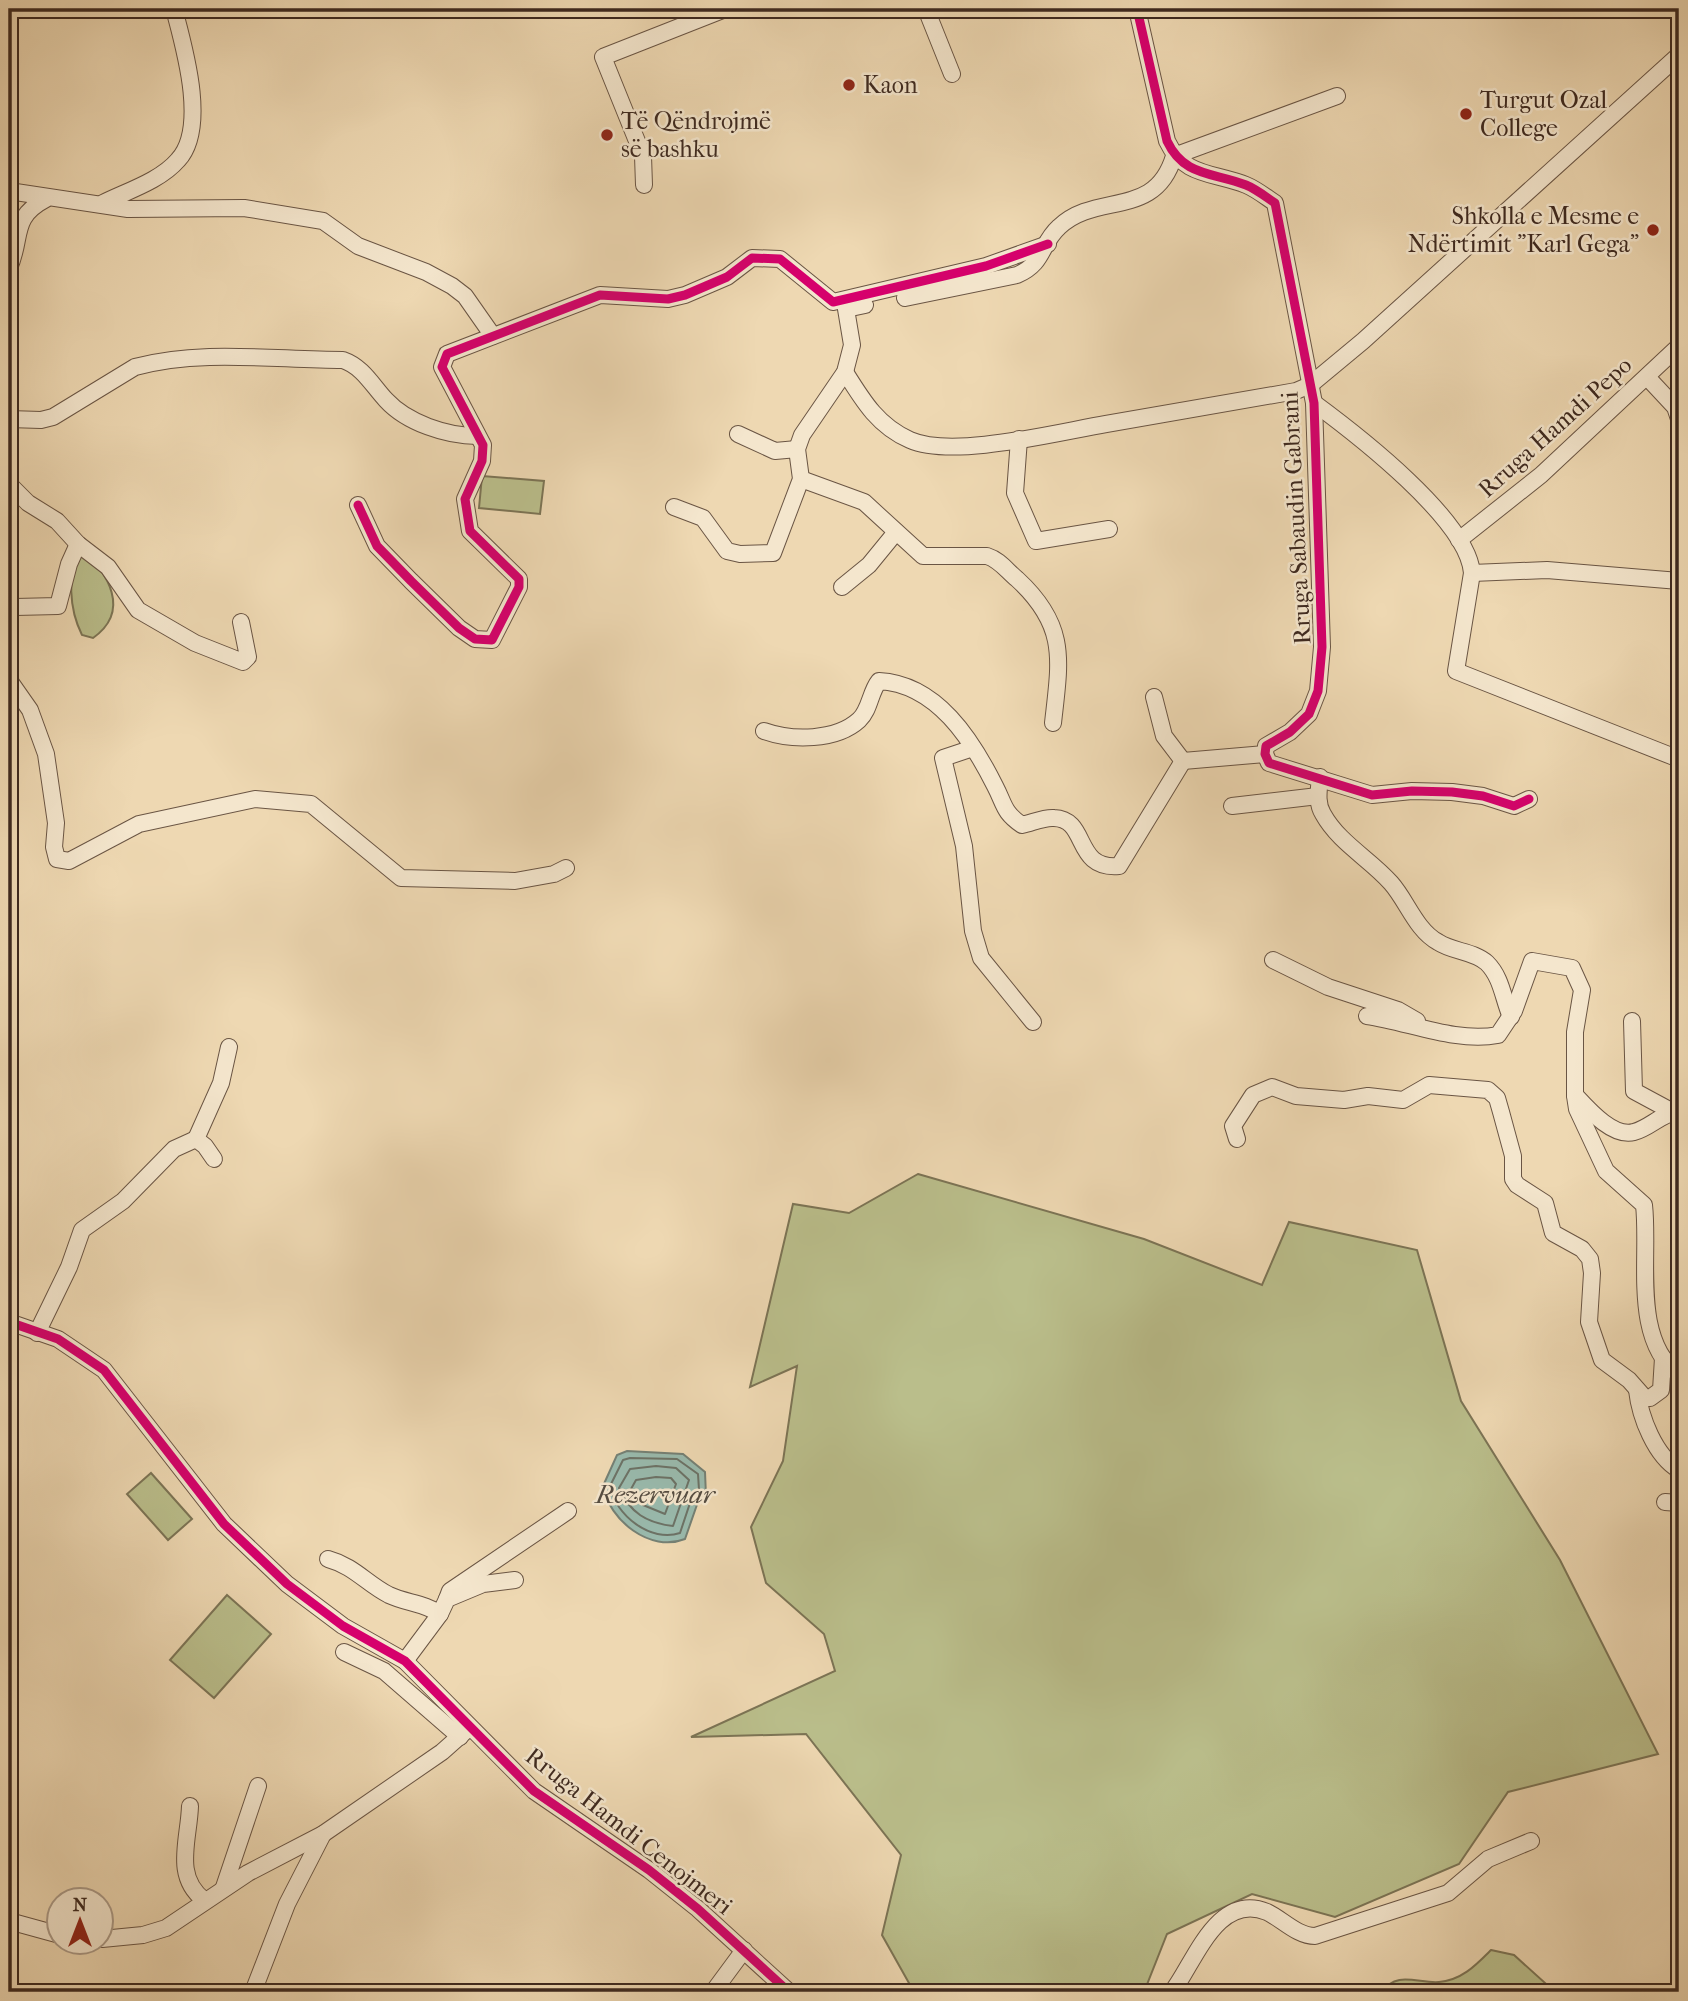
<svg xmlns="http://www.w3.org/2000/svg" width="1688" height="2001" font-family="'IM FELL French Canon',serif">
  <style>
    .green { fill: #babe8b; stroke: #7c7455; stroke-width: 2 }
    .water { fill: #99baad; stroke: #758074; stroke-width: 2 }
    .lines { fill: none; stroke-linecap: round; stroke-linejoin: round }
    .shore { stroke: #6c7266; stroke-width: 2 }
    .minor-casing { stroke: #6a5544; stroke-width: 18 }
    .minor { stroke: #f4e6cd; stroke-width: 16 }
    .cycleway-casing { stroke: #f4e6cd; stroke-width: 13 }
    .cycleway { stroke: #d6006c; stroke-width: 9 }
    .poi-dot { fill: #8f2418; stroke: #f4e6cd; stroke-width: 2.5 }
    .labels { text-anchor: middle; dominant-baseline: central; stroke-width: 5; stroke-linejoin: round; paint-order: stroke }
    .poi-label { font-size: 24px; fill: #3e291f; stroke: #f4e6cd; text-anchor: start }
    .street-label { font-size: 24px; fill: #3e291f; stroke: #f4e6cd }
    .water-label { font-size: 26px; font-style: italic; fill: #554d42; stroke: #f4e6cd }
  </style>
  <rect width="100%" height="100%" fill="#eed8b2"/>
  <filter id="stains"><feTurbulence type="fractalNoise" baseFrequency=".00286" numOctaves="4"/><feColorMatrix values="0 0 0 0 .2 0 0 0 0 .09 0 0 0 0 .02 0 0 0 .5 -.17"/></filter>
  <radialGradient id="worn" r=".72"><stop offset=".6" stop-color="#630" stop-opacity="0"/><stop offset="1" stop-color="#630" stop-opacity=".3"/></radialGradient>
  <g class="green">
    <polygon points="482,476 544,481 540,514 479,508"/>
    <path d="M80,549C109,573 131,611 93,638L82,635C69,609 67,574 80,549Z"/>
    <polygon points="918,1174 1144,1239 1262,1285 1289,1222 1417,1250 1461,1401 1560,1560 1658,1754 1508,1792 1459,1864 1335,1917 1252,1894 1167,1934 1144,1992 914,1992 882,1935 901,1855 806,1734 691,1737 835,1671 824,1634 766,1583 751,1527 783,1461 797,1366 750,1387 793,1204 849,1213"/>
    <polygon points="151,1473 192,1519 168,1540 127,1494"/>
    <polygon points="227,1595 271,1634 214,1698 170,1660"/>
    <path d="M1491,1950L1514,1955L1555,1992H1383C1395,1970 1420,1984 1439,1982C1462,1980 1476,1965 1491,1950Z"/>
  </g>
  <path class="water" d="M627,1451L683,1454L705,1472L706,1496L699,1499L685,1539C650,1553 609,1520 603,1486L617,1455Z"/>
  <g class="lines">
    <g class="shore">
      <path d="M630,1458L677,1459L698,1474L699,1490L692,1497L680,1533C651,1543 615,1515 610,1486L623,1460Z"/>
      <path d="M656,1466L676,1468L689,1480L673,1526C647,1523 630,1513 619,1488L630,1469Z"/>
      <polygon points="656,1477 671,1478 676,1484 665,1514 643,1505 631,1489 636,1480"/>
    </g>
    <g class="minor-casing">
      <g id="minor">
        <polyline points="926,9 952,74"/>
        <path d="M1137,9L1167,141C1184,177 1213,172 1246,185C1256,189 1266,197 1275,203L1314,403L1322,647L1318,691L1309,714L1290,732L1266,746L1265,754L1269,763L1372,795L1412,791L1452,792L1483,796L1514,806L1529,799"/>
        <polyline points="644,185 643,156 603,57 725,9"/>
        <polyline points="9,191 128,209 244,208 323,221 358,246 426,272 452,286 465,296 493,336"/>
        <path d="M103,203C127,191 160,181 178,160C208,128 184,47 174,9"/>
        <path d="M9,268C23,237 10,218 46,199"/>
        <path d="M905,298L1017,275C1045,263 1040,244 1059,227C1097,191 1155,220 1174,156L1337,96"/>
        <path d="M845,372C863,401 878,426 910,440C953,459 1058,432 1106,424C1169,413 1232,402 1296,391L1310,385L1363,341L1679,55"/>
        <polyline points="1647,377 1675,407 1679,419"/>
        <path d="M1314,403C1356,434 1468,520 1472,573L1456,671L1679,759"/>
        <path d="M9,419L41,420L53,417L135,367C201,349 275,360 343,360C363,367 372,385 386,400C407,423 447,436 477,436"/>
        <polyline points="738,434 775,451 797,449"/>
        <polyline points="1019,439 1015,493 1036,541 1109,529"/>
        <path d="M801,479L864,502L923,556H987C1000,560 1007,571 1017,579C1068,626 1060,660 1053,723"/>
        <polyline points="9,484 28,503 57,521 78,544 108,567 138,610 195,643 243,662 248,657 241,622"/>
        <polyline points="358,505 377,546 411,581 459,628 475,639 492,640 519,587 519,579 470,531 465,499 482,461 483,445 442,367 447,354 600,295 668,299 685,295 727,277 752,258 780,259 833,302 986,266 1048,244"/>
        <polyline points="674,507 703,518 727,551 740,554 773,553 801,479 797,449 802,435 845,372 852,345 846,309 865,305"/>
        <polyline points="1459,540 1541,475 1679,346"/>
        <polyline points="1472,573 1547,570 1679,581"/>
        <polyline points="842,587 869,565 896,532"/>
        <polyline points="9,613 15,607 58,606 69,564 78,544"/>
        <polyline points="9,680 30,710 46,754 56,823 54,847 57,859 69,861 139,824 255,799 311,804 401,878 515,881 554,874 566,868"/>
        <polyline points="1154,697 1164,736 1183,761"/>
        <path d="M764,731C792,741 836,741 859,720C870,710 870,692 879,681C937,684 972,740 995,786C1005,805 1003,812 1022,825C1032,823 1044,817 1054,818C1089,819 1073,870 1119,866L1183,761"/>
        <polyline points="973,748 943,758 964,846 973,931 981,958 1033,1022"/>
        <polyline points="1183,761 1265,754"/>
        <path d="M1320,777C1319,789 1316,803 1323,814C1339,843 1370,859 1391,883C1407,901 1416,930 1438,942C1453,952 1474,951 1487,963C1502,978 1503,999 1511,1017"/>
        <polyline points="1232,806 1318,796"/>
        <polyline points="1273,960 1328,987 1398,1010 1417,1021"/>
        <path d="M1367,1016C1409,1022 1456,1043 1498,1035L1514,1011L1532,961L1572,968L1582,990L1575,1032V1095C1588,1109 1613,1138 1634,1132C1650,1128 1662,1113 1679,1111"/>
        <polyline points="1632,1021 1634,1091 1673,1112"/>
        <path d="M1575,1096L1577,1109L1606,1171L1644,1205C1650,1257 1631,1339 1679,1375"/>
        <polyline points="196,1139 221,1083 229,1047"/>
        <polyline points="196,1139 205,1146 214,1159"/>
        <polyline points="1237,1139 1233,1126 1253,1095 1272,1087 1296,1096 1344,1100 1368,1096 1403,1100 1429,1085 1488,1090 1497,1098 1501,1112 1513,1156 1513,1179 1517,1185 1545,1203 1553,1233 1582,1249 1590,1259 1592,1273 1589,1322 1602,1360 1629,1380 1644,1397 1650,1398 1661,1390 1663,1358"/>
        <polyline points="9,1322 58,1339 104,1370 224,1524 287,1584 343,1626 405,1661 534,1791 649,1870 698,1909 789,1992"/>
        <polyline points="37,1333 69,1267 82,1230 123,1201 174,1149 196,1139"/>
        <path d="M1637,1390C1640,1417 1655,1456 1679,1470"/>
        <polyline points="1665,1502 1679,1503"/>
        <path d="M328,1559C354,1566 367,1584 389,1595C406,1603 425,1603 440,1614"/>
        <polyline points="447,1599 450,1591 568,1511"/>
        <polyline points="344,1652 384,1671 460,1737"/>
        <polyline points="405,1661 440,1614 447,1599 483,1584 515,1580"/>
        <path d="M190,1806C189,1840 173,1876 204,1900"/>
        <polyline points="224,1887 258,1786"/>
        <polyline points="9,1921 60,1935"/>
        <polyline points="102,1939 143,1935 166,1928 248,1873 323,1834 442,1752 469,1728"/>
        <polyline points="253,1992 287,1904 323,1834"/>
        <polyline points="713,1992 744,1950"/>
        <path d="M1172,1992C1194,1964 1217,1891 1267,1912C1282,1919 1297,1936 1315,1936L1448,1893L1488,1859L1531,1841"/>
      </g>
    </g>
    <use href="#minor" class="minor"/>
    <g class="cycleway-casing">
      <g id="cycleway">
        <path d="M1137,9L1167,141C1184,177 1213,172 1246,185C1256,189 1266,197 1275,203L1314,403L1322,647L1318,691L1309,714L1290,732L1266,746L1265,754L1269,763L1372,795L1412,791L1452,792L1483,796L1514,806L1529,799"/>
        <polyline points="358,505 377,546 411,581 459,628 475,639 492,640 519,587 519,579 470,531 465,499 482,461 483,445 442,367 447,354 600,295 668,299 685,295 727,277 752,258 780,259 833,302 986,266 1048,244"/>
        <polyline points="9,1322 58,1339 104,1370 224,1524 287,1584 343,1626 405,1661 534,1791 649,1870 698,1909 789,1992"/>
      </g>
    </g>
    <use href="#cycleway" class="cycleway"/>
  </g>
  <g class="poi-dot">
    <circle cx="849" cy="85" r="7"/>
    <circle cx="1466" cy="114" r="7"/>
    <circle cx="607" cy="135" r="7"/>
    <circle cx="1653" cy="230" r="7"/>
  </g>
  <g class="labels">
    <g class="poi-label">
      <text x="863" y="85">Kaon</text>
      <text x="1480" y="100">Turgut Ozal<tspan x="1480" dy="28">College</tspan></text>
      <text x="621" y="121">Të Qëndrojmë<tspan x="621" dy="28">së bashku</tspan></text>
      <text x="1639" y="216" text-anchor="end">Shkolla e Mesme e<tspan x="1639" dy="28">Ndërtimit "Karl Gega"</tspan></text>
    </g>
    <g class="street-label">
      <text transform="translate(1555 427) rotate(-42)">Rruga Hamdi Pepo</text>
      <text transform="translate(1296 518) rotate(-93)">Rruga Sabaudin Gabrani</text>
      <text transform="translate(629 1831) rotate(38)">Rruga Hamdi Cenojmeri</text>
    </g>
    <g class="water-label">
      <text x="655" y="1494">Rezervuar</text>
    </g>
  </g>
  <rect width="1688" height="2001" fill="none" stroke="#eed8b2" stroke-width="35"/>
  <rect x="10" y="10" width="1667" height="1980" fill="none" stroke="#3e291f" stroke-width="3.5"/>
  <rect x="18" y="18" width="1653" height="1966" fill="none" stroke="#3e291f" stroke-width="2"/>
  <g transform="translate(80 1921)"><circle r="33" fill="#f4e6cd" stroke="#ab9a87" stroke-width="2"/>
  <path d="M0-5L12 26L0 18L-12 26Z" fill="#8f2418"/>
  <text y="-10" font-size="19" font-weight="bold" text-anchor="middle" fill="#3e291f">N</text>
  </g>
  <rect width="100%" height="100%" filter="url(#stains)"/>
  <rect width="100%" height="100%" fill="url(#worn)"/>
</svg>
